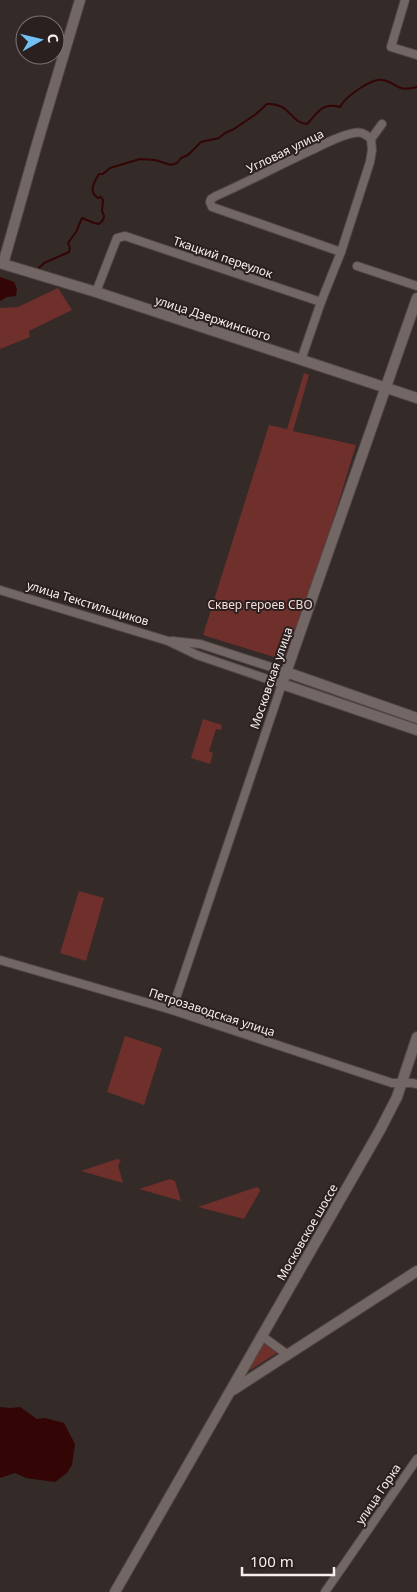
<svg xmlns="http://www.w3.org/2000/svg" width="417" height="1592" font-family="'Noto Sans',sans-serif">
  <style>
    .green { fill: #6f2f2a }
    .water { fill: #330504 }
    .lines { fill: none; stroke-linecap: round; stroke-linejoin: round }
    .stream { stroke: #330504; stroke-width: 2 }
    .street-casing { stroke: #504746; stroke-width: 10 }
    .secondary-casing { stroke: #504746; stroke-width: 12 }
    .street { stroke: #736765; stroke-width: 8 }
    .secondary { stroke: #736765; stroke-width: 10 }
    .labels { text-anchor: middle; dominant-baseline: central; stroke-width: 4; stroke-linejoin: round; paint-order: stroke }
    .street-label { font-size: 12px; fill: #f6efee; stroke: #2a201f }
    .park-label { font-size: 12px; fill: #f6dbd7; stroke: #2a201f }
  </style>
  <rect width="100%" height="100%" fill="#342a28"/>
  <g class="green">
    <polygon points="58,288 72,310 29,331 30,337 0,349 0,308 18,307"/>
    <polygon points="304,373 309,375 293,431 356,445 290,662 203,635 269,425 287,429"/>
    <polygon points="203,719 222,725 221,730 216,729 209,751 213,753 210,764 191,758"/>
    <polygon points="79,891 104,898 86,961 60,953"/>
    <polygon points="125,1036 162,1048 144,1105 107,1092"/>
    <polygon points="117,1159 121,1160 118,1165 123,1183 81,1171"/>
    <polygon points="170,1179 175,1181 181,1201 139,1189"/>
    <polygon points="257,1187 259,1188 260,1191 244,1219 198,1207"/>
    <polygon points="264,1341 280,1351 250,1370 248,1369"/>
  </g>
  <g class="water">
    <polygon points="0,277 14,282 17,289 16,296 7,297 0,301"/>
    <polygon points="0,1407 10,1408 20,1407 37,1419 45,1418 64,1423 75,1444 72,1465 67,1473 55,1482 26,1478 15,1473 0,1478"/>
  </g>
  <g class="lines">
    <path class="stream" d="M39,268L44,263L69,252L70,248L68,243L76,232L82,218L94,223L99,224L103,220L104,216L102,211L103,200L101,197L98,198C88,192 94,182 99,174H103L110,168L140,159L155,160L171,165L177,163L181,158L188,155L201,142L219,138L225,133L234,129L256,114L267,104C289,102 292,124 307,124C318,113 321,102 340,107C345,97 371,78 383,80C390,81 395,86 401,88C406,90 412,88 417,87"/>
    <g class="street-casing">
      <g id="street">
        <polyline points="405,0 391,47 417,55"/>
        <path d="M341,252L218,209L212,207L210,202L211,199L216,196C250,181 281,164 314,149C326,143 341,135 354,133C361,131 366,134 371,139"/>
        <polyline points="357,266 417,286"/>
        <polyline points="96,292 117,238 125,236 321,302"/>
        <polyline points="301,360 321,302 341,252 370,162 372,150 371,139 382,124"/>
        <polyline points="0,590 168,641 197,655 282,684 172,1010"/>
        <polyline points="172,641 200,644 286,672"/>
        <polyline points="0,960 172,1010 392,1083 412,1083 417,1084"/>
        <polyline points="262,1336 288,1355"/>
        <polyline points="325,1592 417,1459"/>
      </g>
    </g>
    <g class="secondary-casing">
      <g id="secondary">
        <polyline points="80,0 37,144 3,264 96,292 417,398"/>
        <polyline points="417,298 282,684 417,730"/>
        <polyline points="286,672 417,718"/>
        <polyline points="233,1390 417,1271"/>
        <polyline points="115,1592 380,1130 397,1097 417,1037"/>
      </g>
    </g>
    <use href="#street" class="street"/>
    <use href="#secondary" class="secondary"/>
  </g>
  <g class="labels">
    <g class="street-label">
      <text transform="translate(285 151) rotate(-26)">Угловая улица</text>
      <text transform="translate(223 257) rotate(19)">Ткацкий переулок</text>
      <text transform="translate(213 318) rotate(18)">улица Дзержинского</text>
      <text transform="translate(88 603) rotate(17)">улица Текстильщиков</text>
      <text transform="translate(271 678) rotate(-71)">Московская улица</text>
      <text transform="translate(212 1012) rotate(18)">Петрозаводская улица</text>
      <text transform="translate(307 1232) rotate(-60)">Московское шоссе</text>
      <text transform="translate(378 1494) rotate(-56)">улица Горка</text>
    </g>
    <g class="park-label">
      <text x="260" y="604">Сквер героев СВО</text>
    </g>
  </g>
  <g transform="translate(40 40) rotate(82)"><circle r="24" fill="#2a201f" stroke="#7c7372"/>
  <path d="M0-4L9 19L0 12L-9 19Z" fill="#71c1f5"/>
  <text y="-8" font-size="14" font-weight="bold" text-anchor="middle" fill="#f6efee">С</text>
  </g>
  <path d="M242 1567v8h92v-8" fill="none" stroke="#f6efee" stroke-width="2.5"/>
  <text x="250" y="1567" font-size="15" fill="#f6efee" stroke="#2a201f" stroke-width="4" paint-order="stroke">100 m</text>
</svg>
